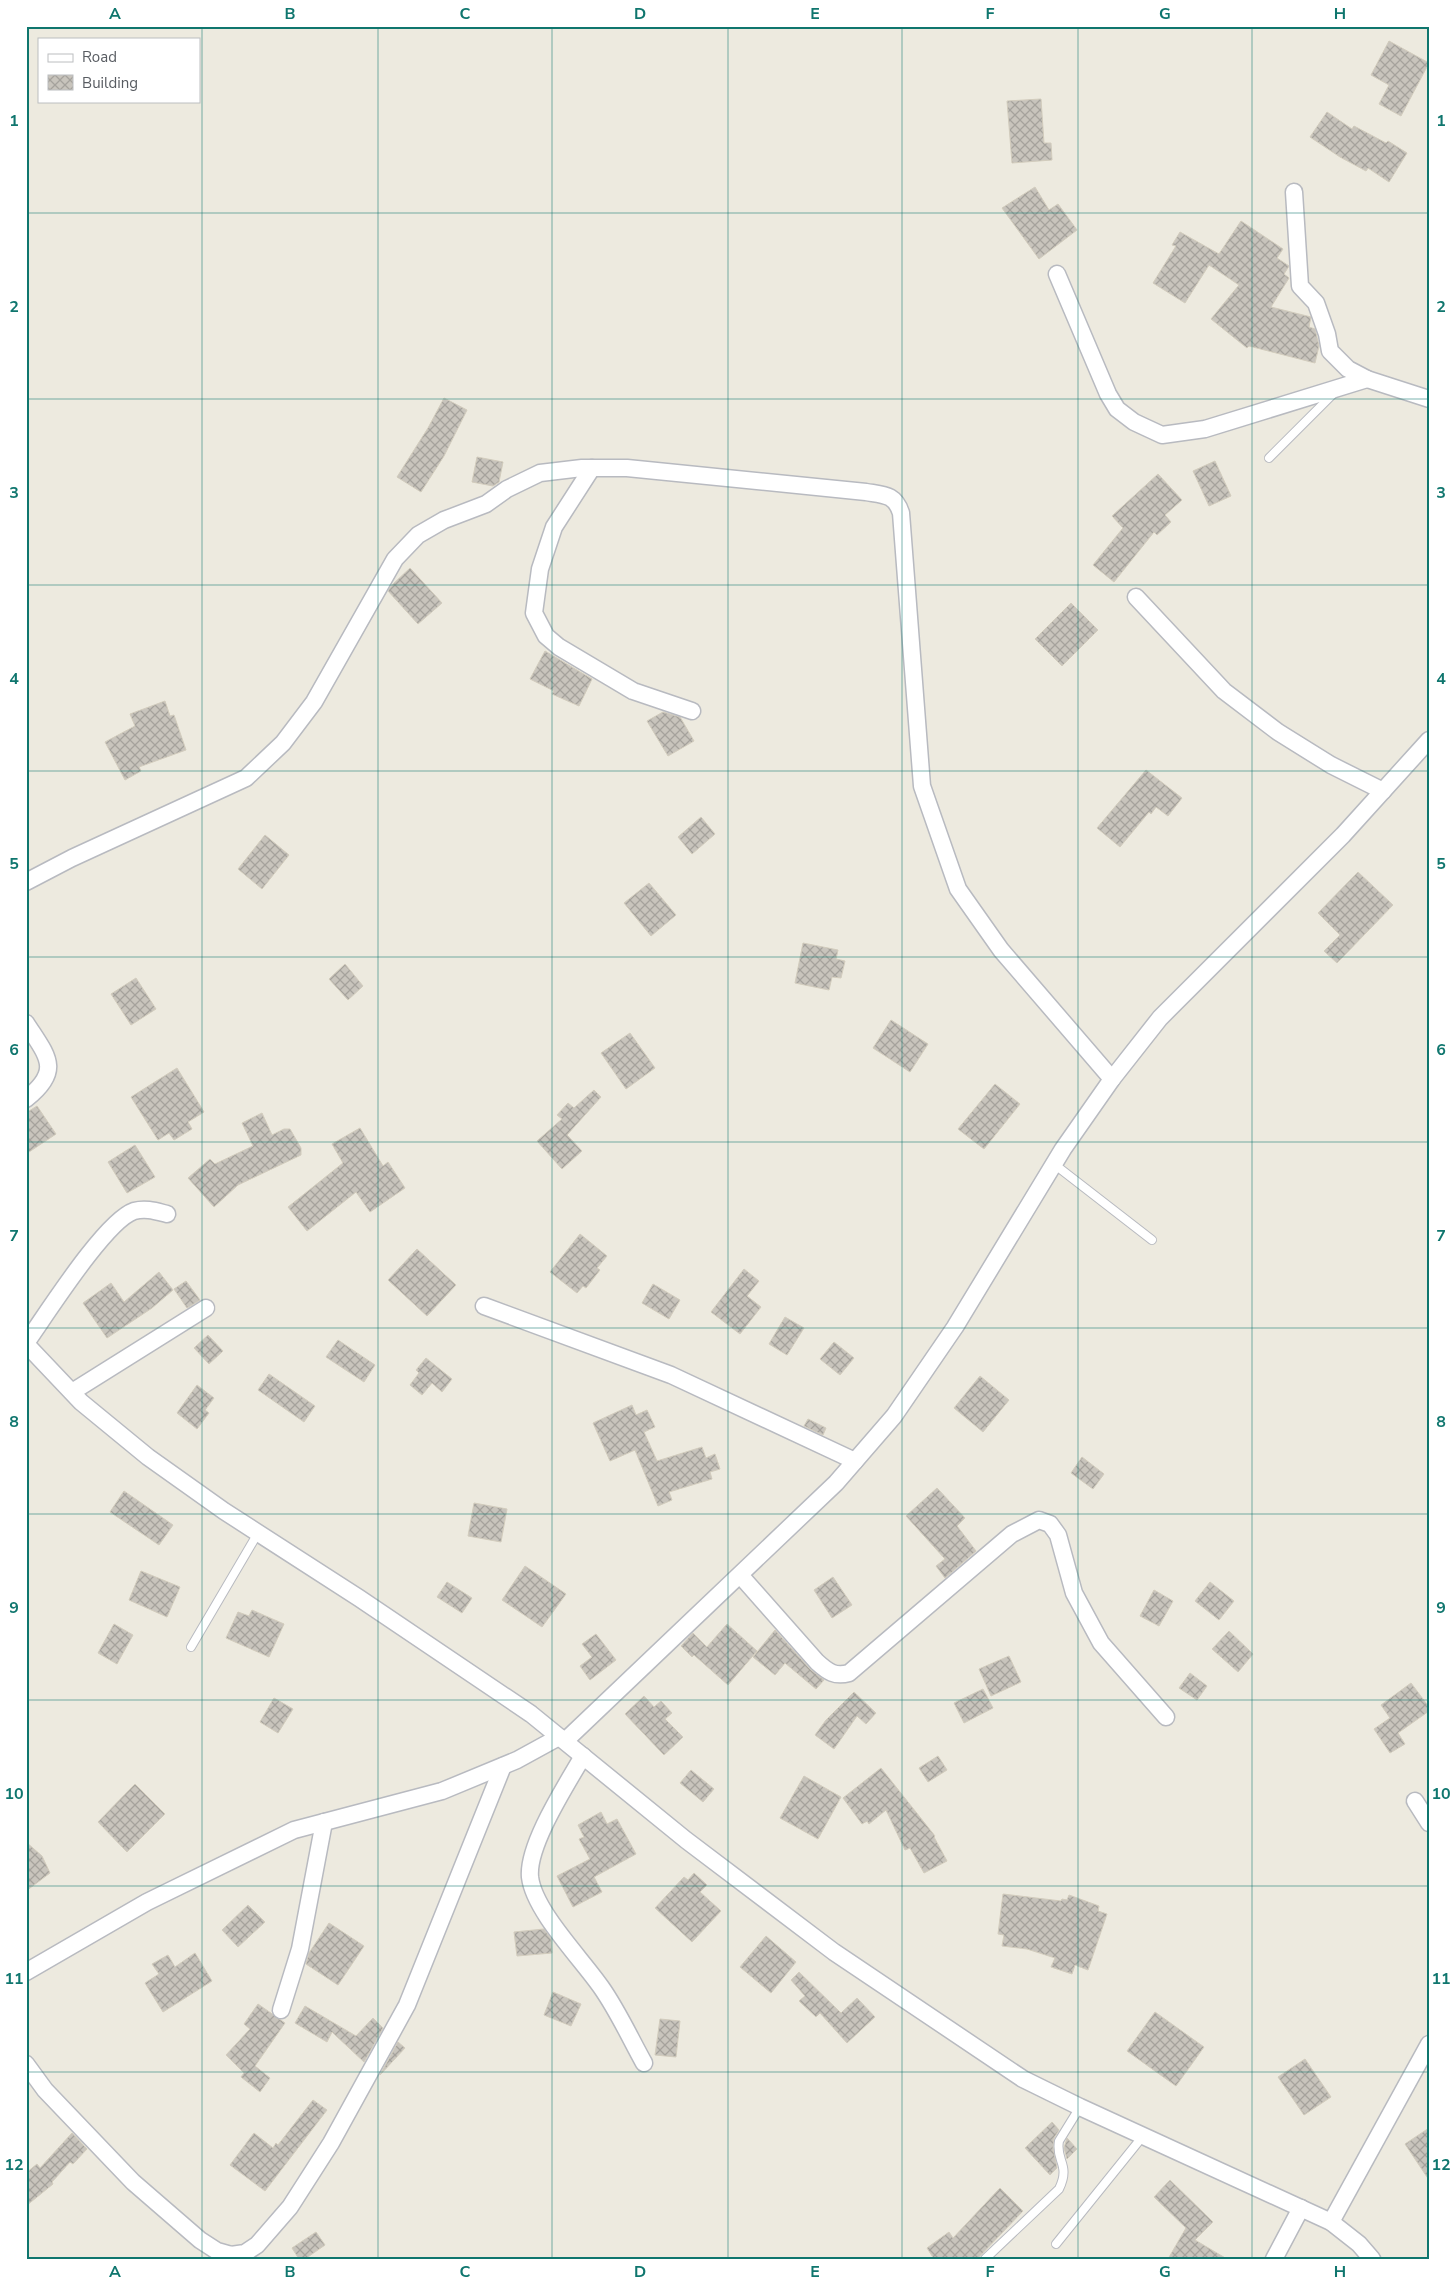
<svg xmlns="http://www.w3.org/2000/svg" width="1455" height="2285" font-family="'Nunito Sans',sans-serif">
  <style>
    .building { fill: url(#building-cross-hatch); stroke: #d2ccbd }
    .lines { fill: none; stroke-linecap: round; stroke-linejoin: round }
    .service-casing { stroke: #b8bac0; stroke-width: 10 }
    .minor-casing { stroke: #b8bac0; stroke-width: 19 }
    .service { stroke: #fff; stroke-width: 8 }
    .minor { stroke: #fff; stroke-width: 16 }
    .grid { fill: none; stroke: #0f766e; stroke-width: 1; stroke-opacity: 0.55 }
    .neatline { fill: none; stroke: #0f766e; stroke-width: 2 }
    .grid-label { font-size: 16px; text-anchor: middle; font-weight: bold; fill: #0f766e }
  </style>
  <defs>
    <pattern id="building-cross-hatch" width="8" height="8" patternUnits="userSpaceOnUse" patternTransform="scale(1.25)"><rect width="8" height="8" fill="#c8c4bc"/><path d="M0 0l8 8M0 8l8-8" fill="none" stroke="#a5a29c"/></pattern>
  </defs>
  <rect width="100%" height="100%" fill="#edeadf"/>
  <g class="building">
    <polygon points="1389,41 1429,63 1401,116 1379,104 1389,85 1371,75"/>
    <polygon points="1041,99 1044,143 1051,143 1052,160 1012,163 1007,101"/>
    <polygon points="1327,112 1352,129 1354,126 1386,143 1388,141 1407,153 1389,182 1368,168 1366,171 1340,157 1310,137"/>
    <polygon points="1035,187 1049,210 1058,204 1077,230 1039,259 1002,208"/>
    <polygon points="1241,221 1283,249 1277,258 1289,266 1284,274 1289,278 1271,307 1311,317 1309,327 1315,329 1319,346 1315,363 1249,346 1247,348 1211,319 1239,285 1209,265 1185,303 1153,283 1176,246 1172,245 1180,232 1219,254"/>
    <polygon points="444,398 467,410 444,456 421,492 397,477 428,428"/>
    <polygon points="477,457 503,462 499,482 493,486 472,482"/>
    <polygon points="1215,461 1231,496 1209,506 1193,471"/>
    <polygon points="1158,474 1182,500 1165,515 1171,522 1157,535 1154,532 1114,582 1093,565 1123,528 1112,516"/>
    <polygon points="410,568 442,603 418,624 388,591 392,585"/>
    <polygon points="1071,603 1098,630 1062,666 1035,639"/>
    <polygon points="545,651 592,679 579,706 552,694 554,691 530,679"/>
    <polygon points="165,701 170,716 174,715 186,750 139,767 141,771 125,780 105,742 135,726 130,714"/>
    <polygon points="663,712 680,717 694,741 668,756 647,721"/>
    <polygon points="1146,770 1182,798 1168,816 1156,807 1151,814 1149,812 1120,847 1097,828"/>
    <polygon points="701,817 715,834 692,854 678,837"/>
    <polygon points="265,835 289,855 262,889 238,869"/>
    <polygon points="1358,872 1393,905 1337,963 1324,951 1340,935 1318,913"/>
    <polygon points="649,883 676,915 651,936 624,903"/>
    <polygon points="803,943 838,950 836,959 845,961 841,978 832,977 829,990 795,983"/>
    <polygon points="345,964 363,986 348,1000 329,979"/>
    <polygon points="136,978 156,1009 131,1025 111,994"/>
    <polygon points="891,1020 928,1044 910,1072 873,1048"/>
    <polygon points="630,1033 655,1068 626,1089 601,1053"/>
    <polygon points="177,1068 204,1112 188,1122 192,1129 174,1140 169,1133 158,1140 131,1097"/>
    <polygon points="995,1084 1020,1104 984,1149 958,1129"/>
    <polygon points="594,1090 601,1097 567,1135 582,1151 562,1169 537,1141 562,1119 557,1115 568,1103 574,1108"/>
    <polygon points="37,1106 56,1134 26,1154 26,1113"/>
    <polygon points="262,1113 272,1135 284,1129 290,1129 301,1148 301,1155 238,1185 214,1207 188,1178 210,1159 215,1164 253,1146 242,1123"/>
    <polygon points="360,1128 383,1166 388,1162 405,1188 370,1212 356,1192 307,1231 288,1207 343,1163 332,1144"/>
    <polygon points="135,1145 155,1177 127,1193 108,1162"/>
    <polygon points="580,1234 607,1256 597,1268 600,1270 586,1288 583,1286 577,1293 550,1272"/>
    <polygon points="417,1249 456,1285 427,1316 388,1280"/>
    <polygon points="744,1269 759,1281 747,1296 761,1307 740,1334 711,1312"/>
    <polygon points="159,1272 173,1290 152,1308 107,1338 83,1303 111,1283 124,1302"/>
    <polygon points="186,1281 200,1300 187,1308 174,1289"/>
    <polygon points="653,1284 680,1300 669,1319 642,1303"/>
    <polygon points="785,1317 804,1328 787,1355 769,1344"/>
    <polygon points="208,1335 223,1351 209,1364 194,1348"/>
    <polygon points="338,1340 375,1365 364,1382 326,1357"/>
    <polygon points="834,1342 854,1358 840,1375 820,1359"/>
    <polygon points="426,1358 452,1379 442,1392 432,1383 422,1395 410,1385 419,1373 416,1370"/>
    <polygon points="269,1374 315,1406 304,1422 258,1390"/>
    <polygon points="980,1376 1009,1400 983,1432 954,1408"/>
    <polygon points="197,1385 214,1398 205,1410 209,1413 197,1429 177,1413"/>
    <polygon points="632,1405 636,1415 647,1410 655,1427 644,1432 657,1461 702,1447 706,1458 715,1454 720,1469 710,1472 712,1479 669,1492 672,1500 658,1506 635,1450 610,1461 593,1423"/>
    <polygon points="808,1419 826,1428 823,1435 804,1426"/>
    <polygon points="1082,1457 1104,1474 1093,1489 1071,1473"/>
    <polygon points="937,1488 965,1518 957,1526 976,1551 945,1578 936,1566 945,1559 906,1516"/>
    <polygon points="124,1491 173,1525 159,1545 110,1512"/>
    <polygon points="474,1503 507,1509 501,1542 468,1536"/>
    <polygon points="525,1566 566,1594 542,1627 502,1600"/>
    <polygon points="141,1571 180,1587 167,1617 129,1600"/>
    <polygon points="833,1577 852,1605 832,1618 814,1590"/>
    <polygon points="447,1582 472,1598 462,1613 437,1597"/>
    <polygon points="1210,1582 1234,1601 1219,1620 1195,1601"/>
    <polygon points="1154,1590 1173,1601 1159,1626 1140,1616"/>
    <polygon points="252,1610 284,1624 269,1657 226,1638 238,1612 249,1616"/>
    <polygon points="114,1624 133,1635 117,1664 98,1653"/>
    <polygon points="727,1624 757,1651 728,1685 694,1655 692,1657 681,1646 693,1633 707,1647"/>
    <polygon points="775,1630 810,1669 824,1680 816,1689 785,1663 775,1675 753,1657"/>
    <polygon points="1229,1631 1253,1654 1238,1672 1212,1649"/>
    <polygon points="596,1634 616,1660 590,1680 580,1666 592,1657 582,1644"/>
    <polygon points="1009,1656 1021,1682 991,1696 979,1669"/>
    <polygon points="1190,1673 1207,1686 1197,1700 1179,1688"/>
    <polygon points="1411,1683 1429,1707 1429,1711 1398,1733 1405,1744 1390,1753 1374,1729 1390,1718 1381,1705"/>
    <polygon points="983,1689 993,1708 964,1723 954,1703"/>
    <polygon points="854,1692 876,1713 866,1724 857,1716 834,1749 815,1735 826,1720"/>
    <polygon points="644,1696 654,1707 661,1701 672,1713 665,1719 683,1737 664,1755 625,1714"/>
    <polygon points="274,1698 293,1709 278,1733 260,1722"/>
    <polygon points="938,1756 947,1770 928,1782 919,1768"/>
    <polygon points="881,1768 935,1836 934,1837 947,1861 924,1873 910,1848 905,1850 886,1810 869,1824 867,1821 862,1824 843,1798"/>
    <polygon points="691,1770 714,1789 703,1802 680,1783"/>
    <polygon points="804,1776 841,1797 818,1839 780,1818"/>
    <polygon points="135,1784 165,1814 127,1852 98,1822"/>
    <polygon points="601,1812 607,1824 617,1819 636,1854 594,1877 602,1892 573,1907 557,1876 590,1859 579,1839 584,1837 578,1825"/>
    <polygon points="26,1842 42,1856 50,1873 26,1891"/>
    <polygon points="694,1873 707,1885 700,1892 721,1911 692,1942 655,1908 684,1877 688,1880"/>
    <polygon points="1003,1894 1061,1901 1062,1899 1067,1900 1069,1895 1099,1906 1098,1911 1107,1914 1088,1970 1075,1965 1072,1974 1051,1967 1055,1958 1027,1949 1002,1946 1004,1935 998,1934"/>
    <polygon points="248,1905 265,1922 238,1947 222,1930"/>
    <polygon points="329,1923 364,1946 338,1985 306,1964 309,1953"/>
    <polygon points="544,1929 551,1939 552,1953 517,1956 514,1932"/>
    <polygon points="766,1936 796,1962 771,1993 740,1967"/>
    <polygon points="195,1953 212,1981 163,2012 145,1983 159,1974 152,1964 168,1955 175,1967"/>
    <polygon points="799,1972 841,2013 857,1998 875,2017 847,2043 820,2013 816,2017 799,2001 805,1996 791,1980"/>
    <polygon points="553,1992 581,2004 571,2026 544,2015"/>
    <polygon points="258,2004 285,2023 255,2066 270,2078 260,2092 241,2077 244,2073 226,2055 250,2029 244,2024"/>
    <polygon points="305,2006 356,2036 373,2018 383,2028 364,2062 332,2032 327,2042 295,2023"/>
    <polygon points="1155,2012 1204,2047 1176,2086 1127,2051"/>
    <polygon points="660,2019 680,2021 676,2057 655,2055"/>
    <polygon points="398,2042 405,2048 380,2075"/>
    <polygon points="1305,2059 1331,2097 1304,2115 1278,2077"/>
    <polygon points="313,2100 327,2110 265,2191 230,2165 254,2133 273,2148 276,2143 278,2145"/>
    <polygon points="1052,2122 1059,2130 1054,2138 1053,2147 1057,2168 1050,2175 1025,2148"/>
    <polygon points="1429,2128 1429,2180 1405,2144"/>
    <polygon points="72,2133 87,2149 73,2164 70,2162 52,2182 53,2184 26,2206 26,2173 37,2164 40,2168"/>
    <polygon points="1067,2138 1077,2149 1067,2159 1064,2148"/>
    <polygon points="1170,2180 1213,2222 1195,2240 1227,2259 1168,2259 1186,2228 1154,2197"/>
    <polygon points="1000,2188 1023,2211 977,2259 934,2259 927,2248 949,2232 953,2238"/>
    <polygon points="316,2232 325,2245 305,2259 299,2259 292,2248"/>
  </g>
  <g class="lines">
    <g class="service-casing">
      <g id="service">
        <polyline points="1269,458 1333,394"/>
        <polyline points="1054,1164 1152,1240"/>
        <polyline points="191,1647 258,1533"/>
        <polyline points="1056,2244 1143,2136"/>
        <path d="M985,2259L1059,2189C1071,2164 1055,2161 1059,2141L1080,2107"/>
      </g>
    </g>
    <g class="minor-casing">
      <g id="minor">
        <polyline points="1294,192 1300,286 1316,303 1327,334 1330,351 1348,369 1367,379 1429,399"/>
        <polyline points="1057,274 1108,394 1117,409 1134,422 1162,435 1205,429 1367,379"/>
        <polyline points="592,468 554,527 540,569 534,613 546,636 559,647 633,691 692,711"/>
        <polyline points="1136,597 1224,691 1278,732 1331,765 1383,791"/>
        <path d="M26,882L72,858L246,778L283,743L314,702L395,559L418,535L444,520L486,504L507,489L540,473L582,468H627L866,492C884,495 895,494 901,513L922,786L958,889L1001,950L1112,1079"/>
        <path d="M26,1023C47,1056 63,1070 26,1099"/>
        <polyline points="484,1306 671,1375 855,1461"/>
        <path d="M26,1343C46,1315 105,1221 134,1211C146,1208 155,1211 167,1214"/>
        <polyline points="26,1344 81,1402 148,1457 224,1511 359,1598 531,1714 686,1840 834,1952 1023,2079 1080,2107 1331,2222 1359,2244 1372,2259"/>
        <polyline points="72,1392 206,1308"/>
        <path d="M740,1575L817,1662C828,1672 835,1677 849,1673L1012,1534L1039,1520L1050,1524L1058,1535L1074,1593L1101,1643L1166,1717"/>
        <polyline points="565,1741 836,1483 894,1416 955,1327 1063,1149 1112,1079 1160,1018 1343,835 1429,740"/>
        <path d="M583,1756C567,1784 527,1845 530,1877C534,1911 581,1958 601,1987C618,2011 630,2038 644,2063"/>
        <polyline points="1415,1801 1429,1823"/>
        <polyline points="26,1972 147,1902 294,1830 442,1791 517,1760 559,1737"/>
        <polyline points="281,2010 300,1949 324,1822"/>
        <polyline points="26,2064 45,2090 133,2182 200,2240 217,2251 231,2255 245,2253 257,2245 290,2207 331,2143 407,2005 503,1766"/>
        <polyline points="1331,2222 1429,2044"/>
        <polyline points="1274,2259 1301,2208"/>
      </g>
    </g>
    <use href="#service" class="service"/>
    <use href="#minor" class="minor"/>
  </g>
  <path class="grid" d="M202,26V2259M378,26V2259M552,26V2259M728,26V2259M902,26V2259M1078,26V2259M1252,26V2259M26,213H1429M26,399H1429M26,585H1429M26,771H1429M26,957H1429M26,1142H1429M26,1328H1429M26,1514H1429M26,1700H1429M26,1886H1429M26,2072H1429"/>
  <rect width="1455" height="2285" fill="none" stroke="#ffffff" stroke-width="55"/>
  <rect x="38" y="38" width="162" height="65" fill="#ffffff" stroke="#bcbec0"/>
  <rect x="48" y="54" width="25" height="8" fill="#ffffff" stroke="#bcbec0"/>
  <text x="82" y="62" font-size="15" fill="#585c62">Road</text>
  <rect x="48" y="75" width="25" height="15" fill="url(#building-cross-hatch)" stroke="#bcbec0"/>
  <text x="82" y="88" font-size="15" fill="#585c62">Building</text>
  <rect x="28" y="28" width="1400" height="2230" class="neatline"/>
  <g class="grid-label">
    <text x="115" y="19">A</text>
    <text x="290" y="19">B</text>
    <text x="465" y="19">C</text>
    <text x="640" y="19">D</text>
    <text x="815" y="19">E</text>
    <text x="990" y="19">F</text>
    <text x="1165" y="19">G</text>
    <text x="1340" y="19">H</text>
    <text x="14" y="126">1</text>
    <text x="1441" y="126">1</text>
    <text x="14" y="312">2</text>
    <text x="1441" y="312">2</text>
    <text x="14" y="498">3</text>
    <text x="1441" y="498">3</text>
    <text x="14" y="684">4</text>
    <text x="1441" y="684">4</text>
    <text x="14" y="869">5</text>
    <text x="1441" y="869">5</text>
    <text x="14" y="1055">6</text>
    <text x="1441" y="1055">6</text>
    <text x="14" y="1241">7</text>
    <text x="1441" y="1241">7</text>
    <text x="14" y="1427">8</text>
    <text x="1441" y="1427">8</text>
    <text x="14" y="1613">9</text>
    <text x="1441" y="1613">9</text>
    <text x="14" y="1799">10</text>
    <text x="1441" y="1799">10</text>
    <text x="14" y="1984">11</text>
    <text x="1441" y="1984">11</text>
    <text x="14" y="2170">12</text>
    <text x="1441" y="2170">12</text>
    <text x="115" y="2277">A</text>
    <text x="290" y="2277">B</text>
    <text x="465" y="2277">C</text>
    <text x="640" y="2277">D</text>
    <text x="815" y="2277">E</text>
    <text x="990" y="2277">F</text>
    <text x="1165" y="2277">G</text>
    <text x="1340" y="2277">H</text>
  </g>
</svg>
